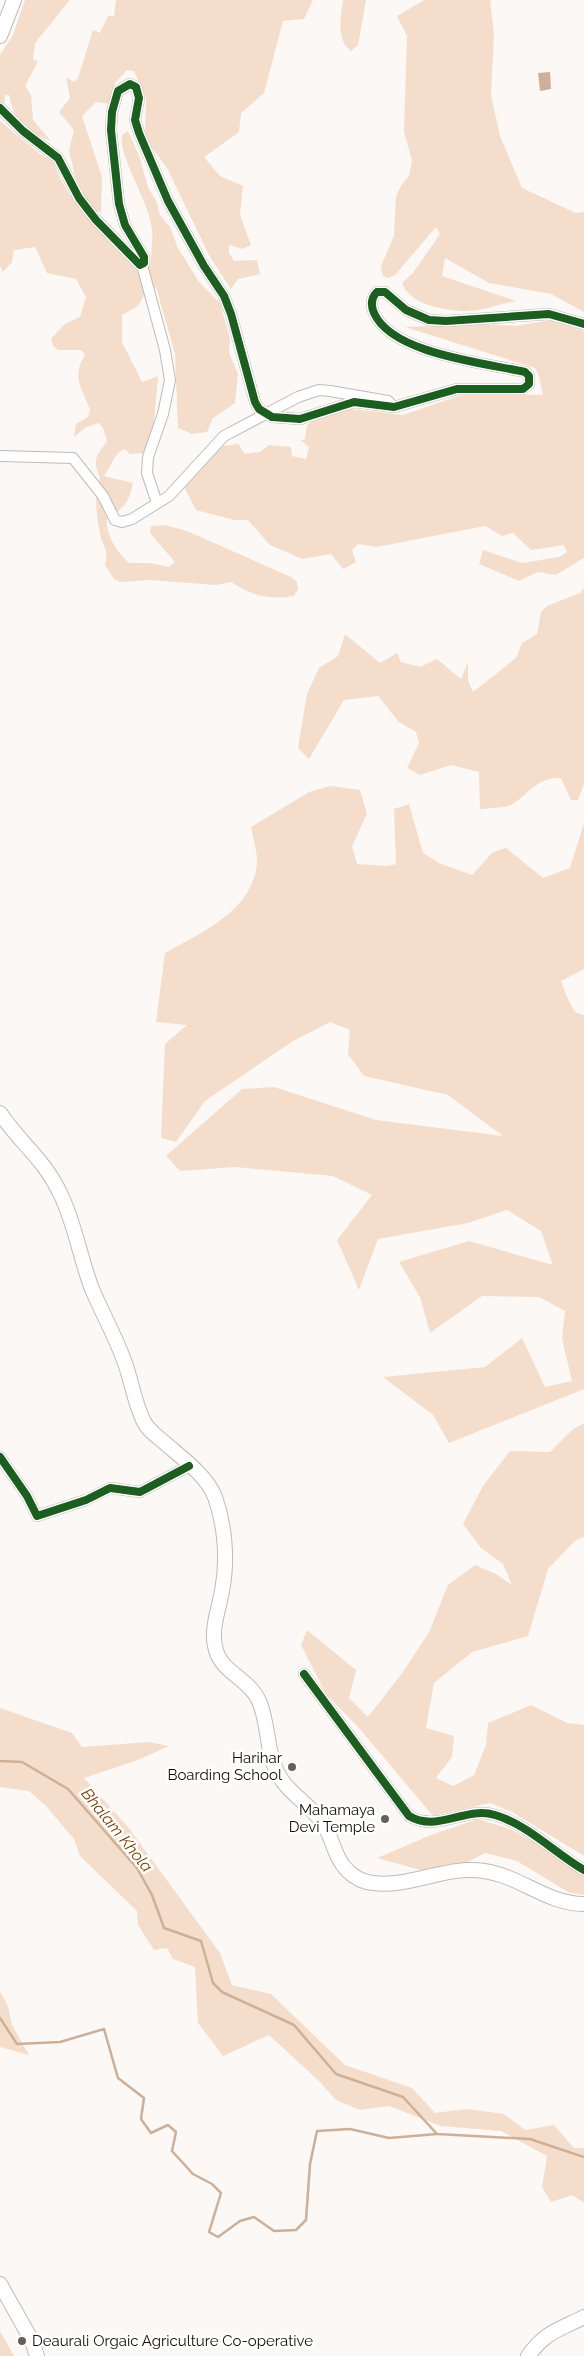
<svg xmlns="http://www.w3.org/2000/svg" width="584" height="2356" font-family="Raleway,sans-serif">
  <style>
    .green { fill: #f4decb }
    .water { fill: #cdb097 }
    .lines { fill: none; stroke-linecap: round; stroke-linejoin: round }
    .stream { stroke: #cdb097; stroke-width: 2.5 }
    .minor-casing { stroke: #c0bbb7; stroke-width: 12 }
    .secondary-casing { stroke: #c0bbb7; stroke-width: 16 }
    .minor { stroke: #fefefe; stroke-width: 10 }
    .secondary { stroke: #fefefe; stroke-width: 14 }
    .cycleway-casing { stroke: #fff; stroke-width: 11 }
    .cycleway { stroke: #1b5e20; stroke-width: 8 }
    .poi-dot { fill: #65605c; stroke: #fff; stroke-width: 2 }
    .labels { text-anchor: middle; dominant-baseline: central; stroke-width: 5; stroke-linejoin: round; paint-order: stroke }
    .poi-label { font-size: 15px; fill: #140e09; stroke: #fff; text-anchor: end }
    .water-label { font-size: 16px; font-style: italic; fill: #764202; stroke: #fff }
  </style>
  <rect width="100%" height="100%" fill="#fbf8f6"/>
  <g class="green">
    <path d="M25,0H70L35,43L33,60L38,61L25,86L31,95L33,120L51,141C23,129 16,126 9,95H5L4,104L0,102V55L13,35Z"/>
    <polygon points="116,0 313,0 304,19 283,21 264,93 241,113 239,132 204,157 220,176 243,186 240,215 251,245 243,249 229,245 229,253 234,261 257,260 260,274 238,279 231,289 210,257 167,168 145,138 146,98 134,71 127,70 115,83 110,104 96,102 82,116 102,177 101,213 90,207 75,176 69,150 74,130 59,112 70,98 66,77 74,82 78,78 93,30 100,33 108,16 114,16"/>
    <path d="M343,0H366L358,45L351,51C336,40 341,16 343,0Z"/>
    <path d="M424,0H490L494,34L491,95L500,136L522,188L576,213L584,212V312L551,294L489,283L445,258L442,276L516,301C500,304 479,312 462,311C442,310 409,304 402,283L413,273L440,234L436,227L395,275L387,278L383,276L381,266L394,236L396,196L402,184L409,176L412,161L404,131L407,36L397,16Z"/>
    <path d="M0,121L40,154L53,161C68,205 107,238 138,272L150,265C151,254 153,241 152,230C150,203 118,157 122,135L128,131L140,158L148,188L156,200L160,215L170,227L178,248L199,282L220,303L230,339L229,353L238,374L235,403L213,418L207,432L192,434L178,428L175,354L156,287L145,294L138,306L122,315V342L142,382L158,376L153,433L145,453L130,454L125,449L119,452L114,459L104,476L133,483C129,503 124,508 107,519C105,533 118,555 130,563H150L169,567L175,562L150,533L151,526L165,525L187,531L291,577L297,582L298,589L294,596C268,600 253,596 231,582L216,585L149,580L120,582L114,579L105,565C109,549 103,548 100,534C97,519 93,492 100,478C92,459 96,457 107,441L103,428L99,423L86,427L74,437L76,424L88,417L90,410C82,387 71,378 85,355L81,350H58L53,346L51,339L65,324L80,317L86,297L76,279L47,273L35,247L14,250L12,262L3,272L0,266Z"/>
    <polygon points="551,320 584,331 584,558 556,575 538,572 519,581 479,564 483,550 522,563 559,557 567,552 564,545 531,550 513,533 502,536 485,526 377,547 358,544 352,550 356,562 343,569 331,554 302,559 270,545 248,520 234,520 196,510 184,487 198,455 216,447 238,444 245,454 260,452 269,445 291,447 292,456 306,459 309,447 301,440 305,439 307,425 325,412 343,408 403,415 464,394 543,395 539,376 535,368 405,327 484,324 516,326"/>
    <path d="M584,588V784L578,800H571L561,778C535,776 526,799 508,806C500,808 489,808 480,809L479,772L451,765L420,775L407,768L419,743L416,732L399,722L378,696L344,700L309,759L298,748L307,694L319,668L338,656L345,634L380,663L397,653L401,662L420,667L437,659L461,679L468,662V680L473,692L516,658L522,643L537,634L541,612L547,606L580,593Z"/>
    <path d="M330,786L360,790L367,814L352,846L357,864L387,866L396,864L394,809L409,804L423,853L439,863L472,875L493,852L506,848L543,878L570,868L584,823V969L561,981L566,995L575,1012L584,1015V1389L449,1443L433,1415L383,1377L485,1367L522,1338L545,1387L572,1381L562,1339L565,1311L539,1297L482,1296L430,1333L420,1297L399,1262L469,1241L553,1265L541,1231L507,1210L468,1223L378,1239L359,1290L337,1240L372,1195L333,1176L235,1167L180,1171L166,1156L242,1089L274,1087L376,1120L503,1136L448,1095L364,1076L348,1054L350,1030L330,1022L293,1041L205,1101L176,1142L161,1138L165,1044L187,1025L156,1022L165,953C201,933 255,910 257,861C257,850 253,838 251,827L309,792Z"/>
    <polygon points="584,1423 584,1537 576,1540 548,1569 528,1636 472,1652 434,1683 426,1728 454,1736 452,1757 436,1778 453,1786 474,1775 486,1745 488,1723 531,1705 567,1723 584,1725 584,1856 512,1812 490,1803 433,1816 359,1728 326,1694 301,1645 307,1630 356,1670 349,1698 368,1717 403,1672 429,1632 448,1585 475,1565 496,1574 512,1585 503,1564 481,1548 463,1524 483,1486 510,1451 550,1452 572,1430"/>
    <polygon points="0,1708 72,1733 82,1747 149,1742 169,1746 138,1760 84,1778 128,1827 220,1953 232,1985 271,1994 345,2065 412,2088 435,2113 467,2109 504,2114 525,2130 554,2125 574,2148 584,2148 584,2203 572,2195 551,2202 542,2187 547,2156 501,2131 441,2126 389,2106 360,2110 336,2100 320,2082 269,2035 223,2056 198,2023 195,1967 173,1959 167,1948 154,1950 138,1925 137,1911 80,1856 74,1839 46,1806 29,1791 0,1787"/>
    <polygon points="478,1819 510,1829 584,1869 584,1895 568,1892 517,1861 485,1853 464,1864 420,1870 377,1858 431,1835"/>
    <polygon points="0,1992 8,2006 12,2025 29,2055 0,2047"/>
    <polygon points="0,2331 14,2356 0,2356"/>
  </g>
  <polygon class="water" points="550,72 551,89 540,91 538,73"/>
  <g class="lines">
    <g class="stream">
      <polyline points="0,1761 22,1762 68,1789 137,1868 152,1895 164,1928 201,1941 213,1983 222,1992 294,2025 336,2074 403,2097 437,2134 530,2139 584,2157"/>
      <polyline points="0,2018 17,2044 60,2042 104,2029 118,2078 144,2098 141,2119 151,2133 168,2125 176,2132 172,2151 193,2174 212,2184 221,2193 209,2232 218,2237 240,2221 254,2217 274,2231 296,2230 306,2220 310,2164 317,2131 350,2129 389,2138 437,2134"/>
    </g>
    <g class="minor-casing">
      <g id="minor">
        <path d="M0,108L23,131L58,158L79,198L96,220L140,265L144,263V257L125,225L119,204L111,130L112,112L118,91L130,84L136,87L139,98L135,120L139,133L168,201L204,266L224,296L231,314L255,402L259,409L272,417L300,419L354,402L394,407L457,389H523L529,384V376L525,372C485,363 392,354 374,313C371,306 371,298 377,292H385L406,310L429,320L446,321L549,314L584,324"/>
        <polyline points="142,265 165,350 170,380 163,414 148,457 147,473 157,503"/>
        <polyline points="0,456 73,458 103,496 115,520 122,522 132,519 169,496 224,436 298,397 319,390 330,391 388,401 394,407"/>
        <polyline points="0,1457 27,1496 37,1516 86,1500 110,1488 140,1492 189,1466"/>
        <path d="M304,1674L409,1816C438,1833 465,1806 495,1815C527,1824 556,1854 584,1870"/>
      </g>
    </g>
    <g class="secondary-casing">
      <g id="secondary">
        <polyline points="0,36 14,0"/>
        <path d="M0,1113C20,1143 44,1159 60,1193C75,1223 80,1258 92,1289C103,1315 117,1339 126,1366C132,1384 135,1403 143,1420C148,1431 157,1436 166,1444C182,1458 207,1476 215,1497C225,1525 228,1561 222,1591C219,1609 211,1628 215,1646C219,1672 249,1678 259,1701C269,1724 266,1750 277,1772C287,1793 309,1803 322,1822C333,1837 334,1858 348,1871C355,1878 363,1882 373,1883C410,1888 446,1865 484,1871C520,1876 547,1904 584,1904"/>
        <polyline points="0,2284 32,2341 37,2356"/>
        <path d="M528,2356C545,2332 559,2330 584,2317"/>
      </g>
    </g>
    <use href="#minor" class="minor"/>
    <use href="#secondary" class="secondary"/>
    <g class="cycleway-casing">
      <g id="cycleway">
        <path d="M0,108L23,131L58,158L79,198L96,220L140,265L144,263V257L125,225L119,204L111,130L112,112L118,91L130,84L136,87L139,98L135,120L139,133L168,201L204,266L224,296L231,314L255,402L259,409L272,417L300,419L354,402L394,407L457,389H523L529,384V376L525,372C485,363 392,354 374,313C371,306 371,298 377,292H385L406,310L429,320L446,321L549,314L584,324"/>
        <polyline points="0,1457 27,1496 37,1516 86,1500 110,1488 140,1492 189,1466"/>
        <path d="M304,1674L409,1816C438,1833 465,1806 495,1815C527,1824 556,1854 584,1870"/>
      </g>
    </g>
    <use href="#cycleway" class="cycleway"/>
  </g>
  <g class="poi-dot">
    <circle cx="292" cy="1767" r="5"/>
    <circle cx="385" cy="1819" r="5"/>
    <circle cx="22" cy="2341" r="5"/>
  </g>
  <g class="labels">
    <g class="poi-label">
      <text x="282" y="1758">Harihar<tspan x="282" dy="17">Boarding School</tspan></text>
      <text x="375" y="1810">Mahamaya<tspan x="375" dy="17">Devi Temple</tspan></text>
      <text x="32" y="2341" text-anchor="start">Deaurali Orgaic Agriculture Co-operative</text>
    </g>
    <g class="water-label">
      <text transform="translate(117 1830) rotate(51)">Bhalam Khola</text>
    </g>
  </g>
</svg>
